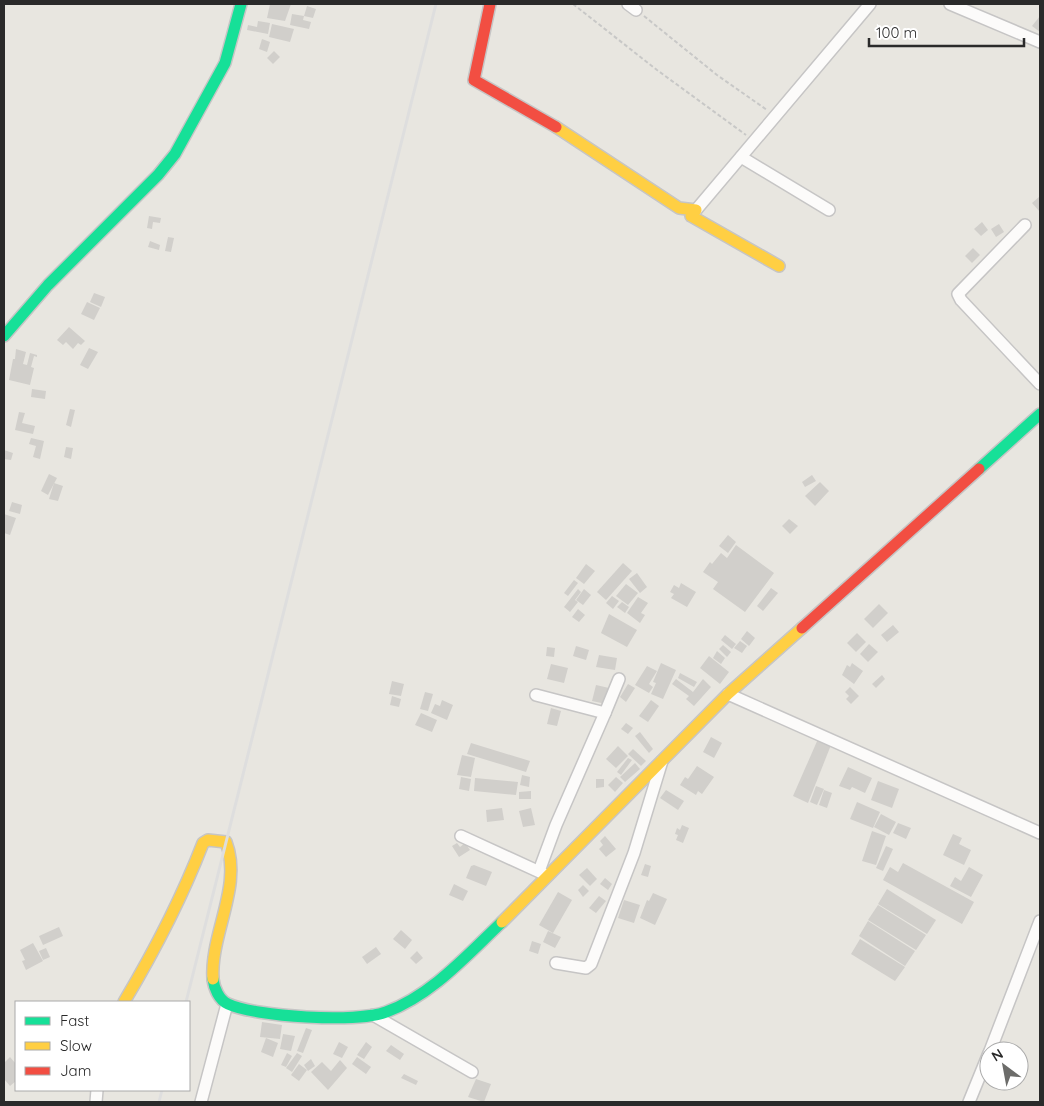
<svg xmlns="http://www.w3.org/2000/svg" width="1044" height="1106" font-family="Quicksand,sans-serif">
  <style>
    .building { fill: #d1cfcb }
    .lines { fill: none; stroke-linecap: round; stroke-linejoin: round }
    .street-casing { stroke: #c6c5c5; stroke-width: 14 }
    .fast-casing { stroke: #c6c5c5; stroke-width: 14 }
    .slow-casing { stroke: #c6c5c5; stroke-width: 14 }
    .jam-casing { stroke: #c6c5c5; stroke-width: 14 }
    .path { stroke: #c8c8c7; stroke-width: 2; stroke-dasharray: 4 2.5; stroke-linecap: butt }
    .street { stroke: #fcfbfa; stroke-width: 11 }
    .fast { stroke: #16e098; stroke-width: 11 }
    .slow { stroke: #ffcf43; stroke-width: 11 }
    .jam { stroke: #f24e42; stroke-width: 11 }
    .rail { stroke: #dedede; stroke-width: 3 }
  </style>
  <rect width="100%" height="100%" fill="#e8e6e0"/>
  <g class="building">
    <polygon points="270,4 291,4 285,21 267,18"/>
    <polygon points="307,6 316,9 313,18 304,16"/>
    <polygon points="292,14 304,16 303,20 311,22 309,29 290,25"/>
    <polygon points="1040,16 1040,32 1032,26"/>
    <polygon points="258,21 270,23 268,34 247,30 248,25 257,27"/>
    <polygon points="272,24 294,29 290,42 269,37"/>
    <polygon points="262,39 270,42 267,52 259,49"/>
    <polygon points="274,51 280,57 273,64 267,58"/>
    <polygon points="1039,197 1040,199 1040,212 1032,203"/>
    <polygon points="149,216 161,218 160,223 153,222 152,229 147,228"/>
    <polygon points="982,222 988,230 981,236 974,229"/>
    <polygon points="999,224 1004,232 996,237 991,229"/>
    <polygon points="168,237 174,238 171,252 165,251"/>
    <polygon points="150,241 160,245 159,250 148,247"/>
    <polygon points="973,248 980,255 972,263 965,256"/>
    <polygon points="94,293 105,297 101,307 90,302"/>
    <polygon points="87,302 100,308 94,320 81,314"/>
    <polygon points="69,327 85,341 81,345 78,343 73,349 66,342 63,345 57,340"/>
    <polygon points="89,348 98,352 88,369 80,365"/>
    <polygon points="16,349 26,352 23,364 27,365 30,353 37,355 37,357 34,356 31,367 34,368 30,385 9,380 13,359 15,359"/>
    <polygon points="32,389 46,391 45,399 31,397"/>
    <polygon points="70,409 75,410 71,427 66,425"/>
    <polygon points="19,412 25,413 22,423 35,426 33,434 15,430"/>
    <polygon points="31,438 44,441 40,459 33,457 36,446 29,444"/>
    <polygon points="66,447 73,448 71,459 64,457"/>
    <polygon points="4,450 13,453 11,460 4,459"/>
    <polygon points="49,474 57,478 48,495 41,491"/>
    <polygon points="812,475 816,481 805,487 802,482"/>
    <polygon points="820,482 829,491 815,506 805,496"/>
    <polygon points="54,483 63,486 58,501 49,499"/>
    <polygon points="12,502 22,505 20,514 9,511"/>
    <polygon points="4,514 16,518 10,535 4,533"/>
    <polygon points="789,519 798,526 790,534 782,526"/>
    <polygon points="728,535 736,542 728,553 719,546"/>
    <polygon points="736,545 774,573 745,612 713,589 718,582 703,572 710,562 712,564 721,553 727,558"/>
    <polygon points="623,563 632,571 606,600 597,592"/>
    <polygon points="586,564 595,571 584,584 576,578"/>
    <polygon points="637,573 647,587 640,593 629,579"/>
    <polygon points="574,580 578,583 568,596 564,593"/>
    <polygon points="681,583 696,592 687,607 671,598 674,594 670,592 674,585 679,588"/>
    <polygon points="626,584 638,593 628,605 616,596"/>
    <polygon points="771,588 778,593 763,611 757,606"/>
    <polygon points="578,589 581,592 575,600 578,602 570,612 564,607"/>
    <polygon points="584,589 591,595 583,605 576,600"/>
    <polygon points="612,596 619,601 613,609 606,603"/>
    <polygon points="638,597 648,603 641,613 645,615 640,623 627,613"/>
    <polygon points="622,602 629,607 625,613 617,607"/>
    <polygon points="879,604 888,613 873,628 864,619"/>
    <polygon points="578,609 585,615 579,622 572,617"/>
    <polygon points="609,614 637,630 627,647 601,633"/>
    <polygon points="893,625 899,632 887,642 881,635"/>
    <polygon points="747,631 755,638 749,646 741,639"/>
    <polygon points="857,633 866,642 856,652 847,643"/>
    <polygon points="725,635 736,644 732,649 721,640"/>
    <polygon points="740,641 747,646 742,653 734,648"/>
    <polygon points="869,644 878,652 868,662 860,654"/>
    <polygon points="723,645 731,652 727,657 719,649"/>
    <polygon points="576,646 589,650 586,660 573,656"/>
    <polygon points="547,647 555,648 554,657 546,656"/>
    <polygon points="717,651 725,658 721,664 713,658"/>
    <polygon points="599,655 617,658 615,670 596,667"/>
    <polygon points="709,656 729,672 720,684 700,668"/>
    <polygon points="661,663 676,670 663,699 651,694 656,683 653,682"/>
    <polygon points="852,663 863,671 854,684 842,675 847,665 850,667"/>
    <polygon points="551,664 568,668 564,683 547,679"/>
    <polygon points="647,666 657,671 649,684 653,687 649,693 635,685"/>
    <polygon points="680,673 697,682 694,687 678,678"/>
    <polygon points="882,675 885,679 876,688 872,684"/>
    <polygon points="676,679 693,692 703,679 711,687 694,706 686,699 689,696 672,684"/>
    <polygon points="392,681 404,684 401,696 389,694"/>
    <polygon points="628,684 635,688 626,702 620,697"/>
    <polygon points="596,685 609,688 606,704 592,701"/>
    <polygon points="850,687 859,696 851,704 846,699 849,696 845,692"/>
    <polygon points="425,692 433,694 428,711 420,709"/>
    <polygon points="392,696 401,699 399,707 390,705"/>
    <polygon points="442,700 453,705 447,720 431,713 435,704 440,706"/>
    <polygon points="651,700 659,706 648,722 639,716"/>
    <polygon points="551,708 561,711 557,726 547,724"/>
    <polygon points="421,713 437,720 432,732 415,725"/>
    <polygon points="626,723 633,728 628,734 621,729"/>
    <polygon points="640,732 653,749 649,753 635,736"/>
    <polygon points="711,737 722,743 714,758 703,752"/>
    <polygon points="818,739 831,745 808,803 793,796"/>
    <polygon points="471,743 530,761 526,772 467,754"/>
    <polygon points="618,746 628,756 616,768 606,759"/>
    <polygon points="633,749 646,761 641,766 628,754"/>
    <polygon points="462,755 475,758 471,777 457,775"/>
    <polygon points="628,758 632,760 621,775 617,772"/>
    <polygon points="635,763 640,769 625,782 620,777"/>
    <polygon points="697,766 714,777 702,794 698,791 696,795 680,785 685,777 688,779"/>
    <polygon points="848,767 872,778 865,793 852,787 850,790 839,786"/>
    <polygon points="522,775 530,777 529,787 520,785"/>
    <polygon points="461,777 471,779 469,791 459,789"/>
    <polygon points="616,777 623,783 615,792 608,785"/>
    <polygon points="475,778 518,782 516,795 474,791"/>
    <polygon points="596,779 604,779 604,787 596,788"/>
    <polygon points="878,781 899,789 892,808 871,800"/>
    <polygon points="816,786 824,789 817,805 810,802"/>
    <polygon points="666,790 684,801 678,810 660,798"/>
    <polygon points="824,790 832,793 827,808 819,805"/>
    <polygon points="531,791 531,799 519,799 519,792"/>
    <polygon points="857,802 880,812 873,828 850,819"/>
    <polygon points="502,808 504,820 487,822 486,810"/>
    <polygon points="531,808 535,825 523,827 519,811"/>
    <polygon points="881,814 896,822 889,835 874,827"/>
    <polygon points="898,823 911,828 906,839 893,833"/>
    <polygon points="682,825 689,828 683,843 676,840 678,835 675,834 677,828 680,830"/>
    <polygon points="872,831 886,836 876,865 862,861"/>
    <polygon points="953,834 962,838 959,844 971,850 964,865 943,855"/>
    <polygon points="605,836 616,849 606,857 599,849 603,845 600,841"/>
    <polygon points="457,843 460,847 465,843 470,850 459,857 452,846"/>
    <polygon points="886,846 893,849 883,871 876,868"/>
    <polygon points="903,863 974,902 962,924 883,880 890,867 898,872"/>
    <polygon points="645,864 651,866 648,877 641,875"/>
    <polygon points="474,865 492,872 486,886 466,878 471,866"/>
    <polygon points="969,867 983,875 971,897 950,886 955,877 961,881"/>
    <polygon points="587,868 597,879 590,886 579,875"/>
    <polygon points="605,878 612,884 608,890 600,884"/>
    <polygon points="454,884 468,891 463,901 449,895"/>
    <polygon points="583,885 589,891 583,897 578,890"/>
    <polygon points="887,889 936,920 927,934 878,904"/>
    <polygon points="558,892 572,900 553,933 539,925"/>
    <polygon points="653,893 667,899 655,925 640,918 647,900 649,901"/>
    <polygon points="599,896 606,901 596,913 589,908"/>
    <polygon points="624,900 640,905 634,923 618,918"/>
    <polygon points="878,905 926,935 916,950 868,920"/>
    <polygon points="868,921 915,951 905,966 859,936"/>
    <polygon points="59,927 63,936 43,945 39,936"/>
    <polygon points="401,930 412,940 405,949 393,939"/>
    <polygon points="548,931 561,937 555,948 543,942"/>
    <polygon points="860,939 905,967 895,981 851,954"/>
    <polygon points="532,941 541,944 538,954 529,951"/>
    <polygon points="33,943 43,961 26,970 22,961 25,960 20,950"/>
    <polygon points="376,947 381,954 367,964 362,957"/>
    <polygon points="46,948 50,957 43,960 39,951"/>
    <polygon points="417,951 423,958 416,964 410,958"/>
    <polygon points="262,1022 282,1025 280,1039 260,1037"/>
    <polygon points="306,1028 312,1030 303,1053 297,1051"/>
    <polygon points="283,1034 295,1036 291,1051 280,1049"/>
    <polygon points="266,1038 278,1043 273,1057 261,1052"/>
    <polygon points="339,1042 348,1047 342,1058 333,1054"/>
    <polygon points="366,1042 372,1047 364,1059 357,1055"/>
    <polygon points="391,1045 404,1054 400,1060 386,1051"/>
    <polygon points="287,1053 292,1056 286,1067 281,1065"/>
    <polygon points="297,1053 302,1056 292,1072 286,1068"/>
    <polygon points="10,1057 16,1064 16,1081 10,1086 4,1079 4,1063"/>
    <polygon points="357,1057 371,1067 366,1074 352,1064"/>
    <polygon points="311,1059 315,1066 308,1071 304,1065"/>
    <polygon points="340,1060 347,1068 328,1090 311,1072 322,1062 331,1071"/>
    <polygon points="299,1064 307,1070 299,1081 291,1075"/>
    <polygon points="404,1074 418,1081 416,1085 401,1078"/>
    <polygon points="476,1079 491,1084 484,1102 468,1097"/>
  </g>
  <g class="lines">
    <g class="street-casing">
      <g id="street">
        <polyline points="628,4 636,10"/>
        <polyline points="950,4 1040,42"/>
        <polyline points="741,157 829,210"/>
        <polyline points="696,210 870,4"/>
        <polyline points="1025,225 958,294 961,300 1040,384"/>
        <polyline points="728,694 1040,833"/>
        <polyline points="536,695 605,713 556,825 539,871"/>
        <polyline points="605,713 619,679"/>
        <polyline points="461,836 544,874"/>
        <polyline points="556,963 586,968 591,964 634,853 662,761"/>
        <polyline points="373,1015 472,1072"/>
        <polyline points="990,1051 1040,921"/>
        <polyline points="96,1102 97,1090"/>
        <polyline points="201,1102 227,1004"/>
        <polyline points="969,1102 989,1053"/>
      </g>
    </g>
    <g class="fast-casing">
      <g id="fast">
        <polyline points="4,336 48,285 158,175 175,154 225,63 241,4"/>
        <polyline points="979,469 1040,414"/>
        <path d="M213,979C214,988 219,1000 228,1004C256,1017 357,1023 386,1012C432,995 467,955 502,922"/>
      </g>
    </g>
    <g class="slow-casing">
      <g id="slow">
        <polyline points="556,127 679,208 696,210 691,216 779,266"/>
        <polyline points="502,922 728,694 802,628"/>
        <path d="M124,1002C155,950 181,900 203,843L208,840L226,842C243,886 210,934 213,979"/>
      </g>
    </g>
    <g class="jam-casing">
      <g id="jam">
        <polyline points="490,4 474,80 556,127"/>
        <polyline points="802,628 979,469"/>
      </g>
    </g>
    <g class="path">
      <polyline points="573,4 657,70 746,135"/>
      <polyline points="644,16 717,75 767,110"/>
    </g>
    <use href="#street" class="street"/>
    <use href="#fast" class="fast"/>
    <use href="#slow" class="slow"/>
    <use href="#jam" class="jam"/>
    <g class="rail">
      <polyline points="186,1002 436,4"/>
      <polyline points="159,1102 162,1090"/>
    </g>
  </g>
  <rect width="1044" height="1106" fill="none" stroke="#2a2a2a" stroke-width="10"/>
  <rect x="15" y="1001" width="175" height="90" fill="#ffffff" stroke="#aaaaaa"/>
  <rect x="25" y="1017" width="25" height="8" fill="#16e098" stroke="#aaaaaa"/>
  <text x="60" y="1026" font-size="15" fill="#2a2a2a">Fast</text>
  <rect x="25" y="1042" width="25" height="8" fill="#ffcf43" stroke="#aaaaaa"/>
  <text x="60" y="1051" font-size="15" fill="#2a2a2a">Slow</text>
  <rect x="25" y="1067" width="25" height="8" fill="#f24e42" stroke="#aaaaaa"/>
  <text x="60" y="1076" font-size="15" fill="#2a2a2a">Jam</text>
  <g transform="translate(1004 1066) rotate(328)"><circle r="24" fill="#ffffff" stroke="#aaaaaa"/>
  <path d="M0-4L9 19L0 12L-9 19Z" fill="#6c6c6a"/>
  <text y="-8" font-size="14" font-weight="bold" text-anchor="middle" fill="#2a2a2a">N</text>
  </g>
  <path d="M869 38v8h155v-8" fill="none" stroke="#2a2a2a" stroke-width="2.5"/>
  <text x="876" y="38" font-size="15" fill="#2a2a2a" stroke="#ffffff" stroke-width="4" paint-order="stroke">100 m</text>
</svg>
